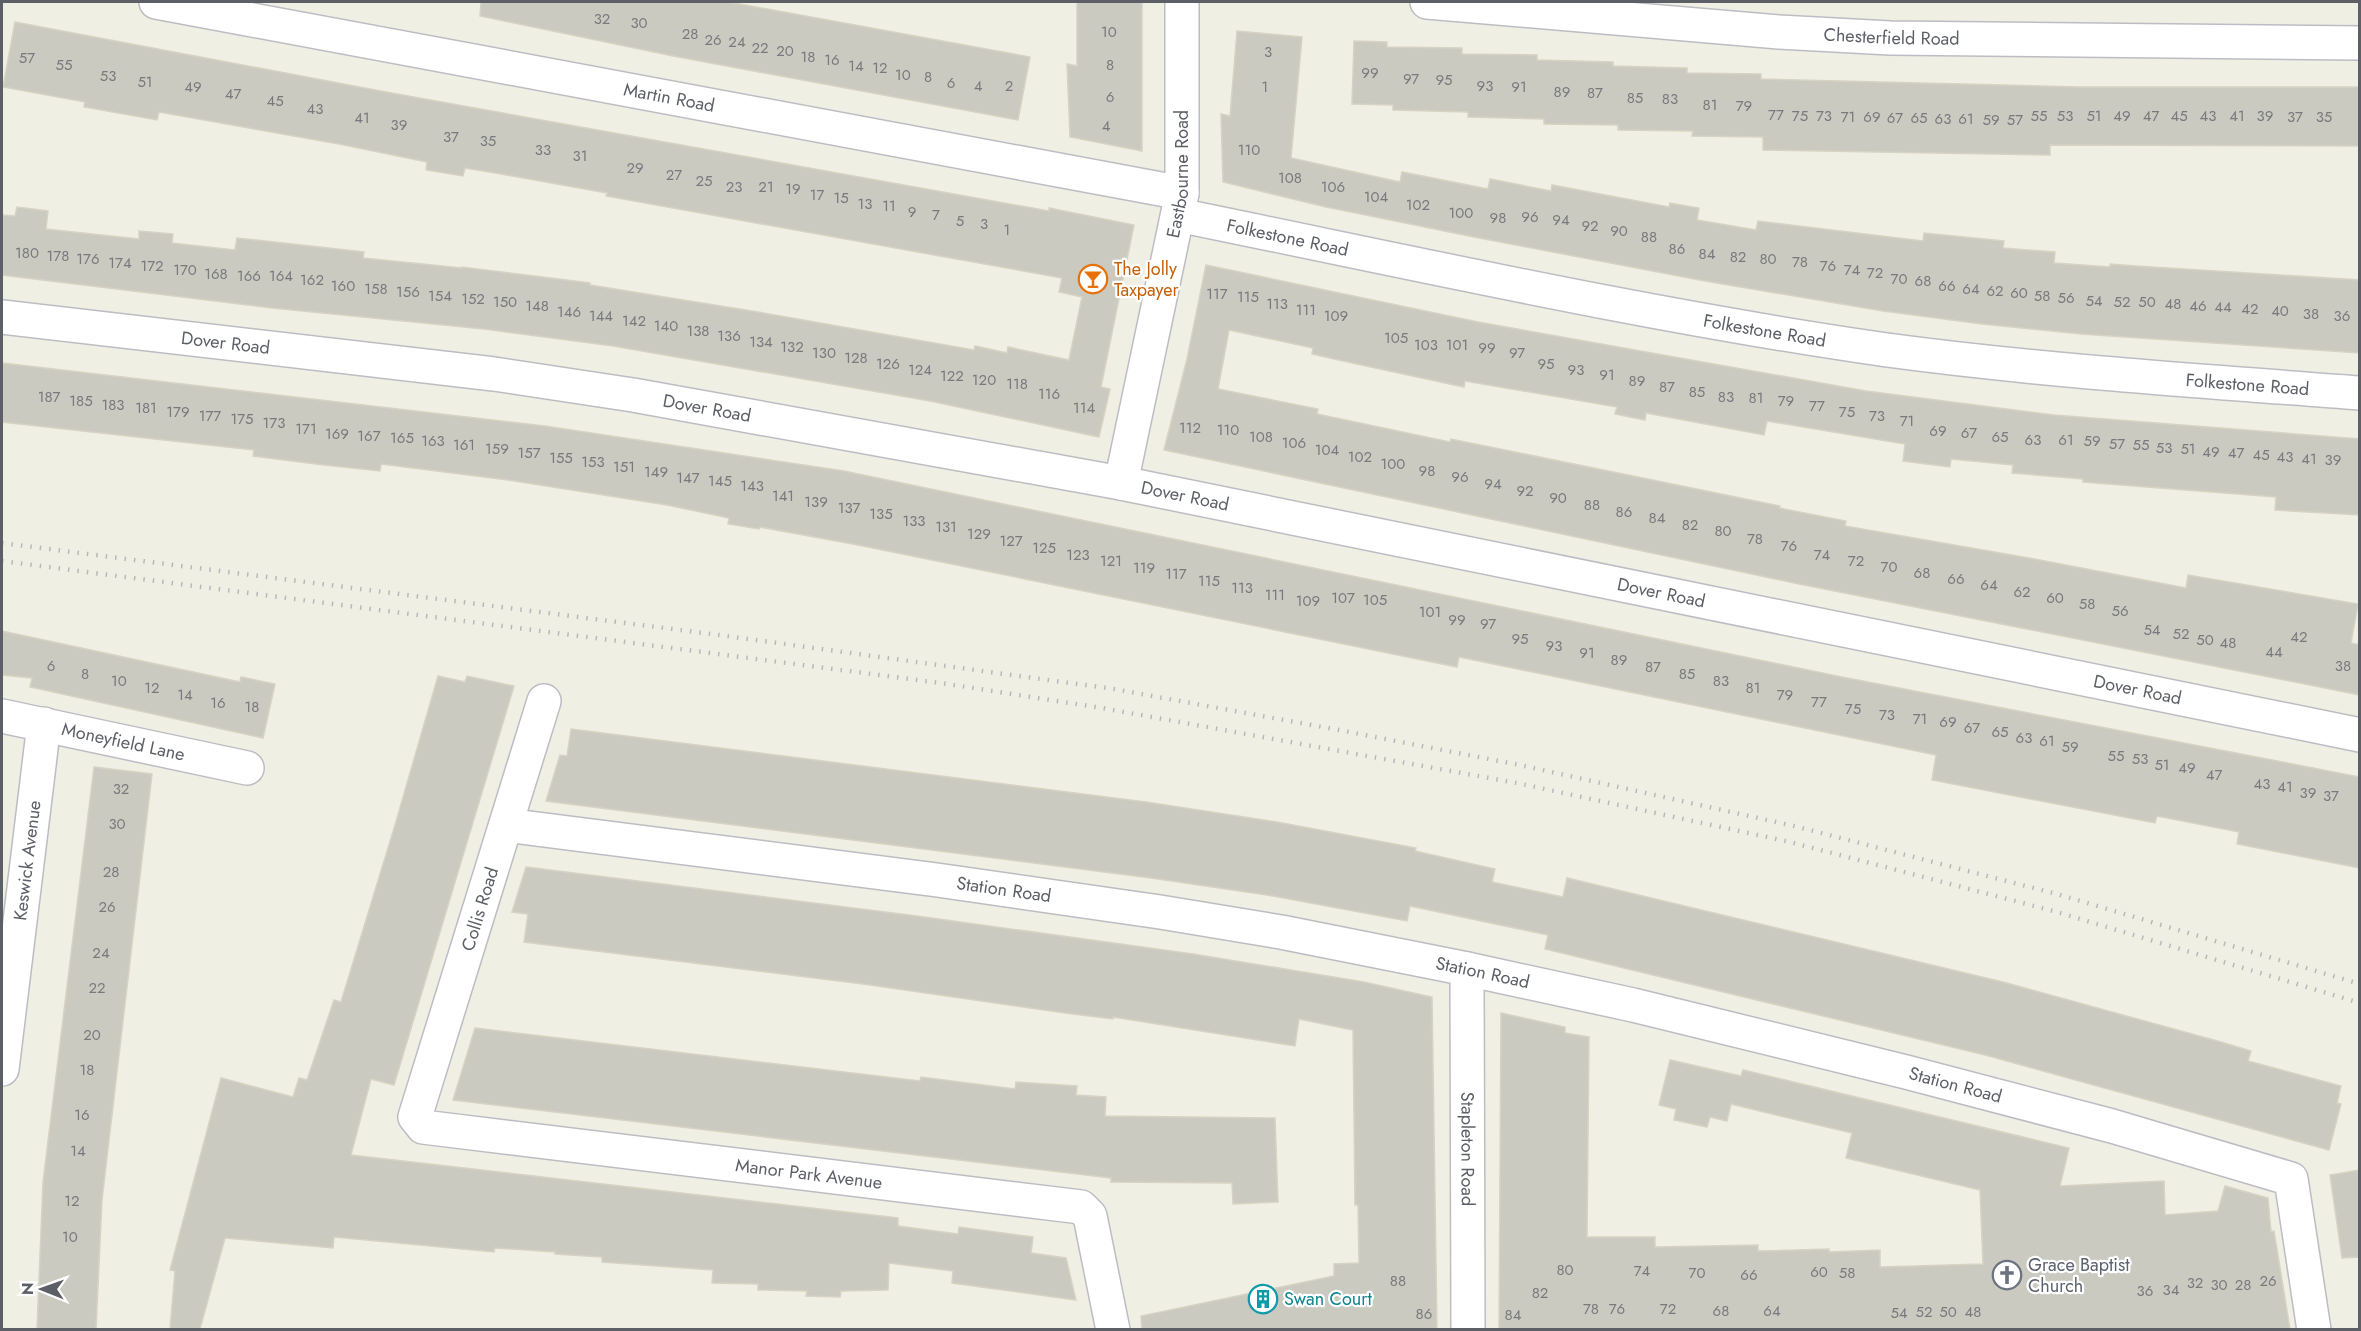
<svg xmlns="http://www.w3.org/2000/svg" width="2361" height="1331" font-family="Jost,sans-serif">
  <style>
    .building { fill: #cbcac1; stroke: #d6d3c2; stroke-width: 1.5 }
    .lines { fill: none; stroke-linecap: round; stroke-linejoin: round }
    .street-casing { stroke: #bcbdc4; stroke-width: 36 }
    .street { stroke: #fff; stroke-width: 33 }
    .rail { stroke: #b8b8b9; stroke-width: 4.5; stroke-dasharray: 1.5 8; stroke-linecap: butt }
    .labels { text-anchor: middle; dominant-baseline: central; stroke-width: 4.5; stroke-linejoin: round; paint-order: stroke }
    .number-label { font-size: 15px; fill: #787a7d }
    .street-label { font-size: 18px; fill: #5c5f66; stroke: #fff }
    .food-label { font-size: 18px; fill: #c56008; stroke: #fff; text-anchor: start }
    .worship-label { font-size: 18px; fill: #5b616d; stroke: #fff; text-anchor: start }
    .culture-label { font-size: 18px; fill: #0d838f; stroke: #fff; text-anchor: start }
  </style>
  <rect width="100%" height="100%" fill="#f0efe4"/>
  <g class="building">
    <polygon points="481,2 729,2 1030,57 1018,120 673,56 480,16"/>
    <polygon points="1077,2 1142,2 1142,151 1070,137 1067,64 1077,66"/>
    <polygon points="15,22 386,92 1049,211 1049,208 1134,225 1101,387 1110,389 1099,437 930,401 613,346 484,329 272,308 2,275 2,215 15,216 17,207 48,211 46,229 139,239 139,231 173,234 172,243 235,250 237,238 364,252 363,258 462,268 462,267 590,283 590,285 752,311 974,350 975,346 1007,353 1008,347 1069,360 1082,297 1059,292 1062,278 606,196 607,193 501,174 465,168 463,176 426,170 427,162 339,144 159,112 157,120 84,107 85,102 3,87"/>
    <polygon points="1237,31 1302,37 1291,158 1400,182 1402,172 1488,189 1490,179 1551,191 1552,185 1669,207 1670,203 1699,208 1697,220 1756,230 1758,221 1923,241 1924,233 2004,241 2003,248 2055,252 2054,263 2110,267 2110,264 2136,266 2360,280 2360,353 2081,334 1982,324 1883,311 1705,281 1474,237 1326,207 1223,182 1221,114 1230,116"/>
    <polygon points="1354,41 1387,42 1387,47 1462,48 1462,54 1537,55 1537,60 1613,62 1613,66 1687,68 1687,73 1761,74 1761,79 2079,87 2360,87 2360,146 2050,145 2050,155 1763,150 1763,137 1692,136 1693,131 1618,130 1618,125 1544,124 1544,119 1468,117 1468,112 1393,110 1393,105 1352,104"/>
    <polygon points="1206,265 1478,322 1866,391 2054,415 2360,439 2360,515 2275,510 2276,497 2083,482 2083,479 2012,473 2013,465 1951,459 1950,467 1903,461 1905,444 1767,421 1764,435 1646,413 1645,420 1615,414 1617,407 1465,381 1464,387 1343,361 1312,354 1313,348 1229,330 1218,389 1318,409 1317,414 1450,442 1451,439 1780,506 1779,508 1846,521 1845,526 2029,558 2186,588 2188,575 2358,604 2351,643 2360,645 2360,695 1799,584 1164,450 1187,359"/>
    <polygon points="2,363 545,426 844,471 1842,677 2360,777 2360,868 2237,844 2239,832 2157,816 2155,823 1932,780 1936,755 1459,657 1457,667 858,545 760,527 759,529 728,524 729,518 667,505 508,480 381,464 380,471 324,465 253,456 254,450 2,422"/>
    <polygon points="2,631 240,682 241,677 275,684 263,738 30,687 32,678 2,675"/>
    <polygon points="438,676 465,682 467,676 514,686 394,1085 371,1079 351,1155 898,1218 898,1226 958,1234 959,1227 1033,1237 1031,1253 1066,1258 1076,1300 952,1283 953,1271 889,1263 888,1290 841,1291 840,1297 806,1296 807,1291 758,1290 758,1284 712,1283 713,1270 602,1262 602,1257 555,1254 555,1252 495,1248 494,1252 334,1237 333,1248 225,1238 200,1329 170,1329 175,1271 170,1270 221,1078 293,1097 299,1078 307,1080 334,1000 341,1002 395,825"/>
    <polygon points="571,729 1146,802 1277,822 1416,848 1415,851 1495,869 1492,882 1563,897 1567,878 2003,982 2221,1042 2251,1051 2248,1061 2341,1086 2337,1103 2341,1104 2329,1150 1985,1055 1545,949 1548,935 1410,906 1407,921 1267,895 1151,878 546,801 560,755 567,756"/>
    <polygon points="94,767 152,774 102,1200 96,1329 37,1329 43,1182"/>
    <polygon points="526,867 917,916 1193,954 1364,982 1432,997 1437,1329 1142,1329 1141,1316 1334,1276 1334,1264 1359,1263 1358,1205 1355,1205 1353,1030 1299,1019 1295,1046 1113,1017 1113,1019 1065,1013 863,984 524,942 528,914 512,912"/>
    <polygon points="1501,1013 1565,1027 1565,1033 1589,1037 1587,1237 1655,1237 1655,1247 1758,1245 1758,1251 1829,1249 1829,1252 1880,1250 1880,1267 1983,1264 1980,1190 1846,1158 1852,1133 1772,1114 1731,1104 1727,1121 1710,1117 1707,1127 1674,1120 1676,1109 1659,1105 1670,1060 1741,1076 1743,1070 2069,1148 2060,1186 2164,1181 2165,1215 2218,1211 2225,1186 2268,1198 2271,1232 2274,1231 2290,1329 1499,1329"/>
    <polygon points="475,1028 920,1081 921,1077 1015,1089 1016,1082 1077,1086 1076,1095 1106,1097 1105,1116 1275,1118 1278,1202 1233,1204 1232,1183 1111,1182 1111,1178 453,1100"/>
    <polygon points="2360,1170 2360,1257 2342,1258 2330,1175"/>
  </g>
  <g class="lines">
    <g class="street-casing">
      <g id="street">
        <path id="s1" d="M156,2L1182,193"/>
        <path id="s2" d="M1427,2L1779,32L1890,38L2360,43"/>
        <path id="s3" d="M1178,215C1414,263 1649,316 1887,350C2044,371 2202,381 2360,393"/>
        <path id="s4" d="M2,317L494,374L633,395L1121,483L2360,735"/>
        <path id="s5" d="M1121,483L1182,193V2"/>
        <path id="s6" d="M544,701L415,1117L423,1127L1081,1207L1090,1216L1113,1330"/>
        <path id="s7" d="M2,716L247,768"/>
        <path id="s8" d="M506,825L937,880L1160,912L1281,932L1467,969L1633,1005L1906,1072L2112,1126L2291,1179L2314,1330"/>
        <path id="s9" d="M1467,969L1468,1330"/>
        <path id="s10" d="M2,1069L44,724"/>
      </g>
    </g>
    <use href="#street" class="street"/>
    <g class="rail">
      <polyline points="2,543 719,635 1114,689 1339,730 1520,765 1794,826 2057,894 2360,984"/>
      <polyline points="2,561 941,683 1102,708 1517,783 1790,842 2057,912 2360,1003"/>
    </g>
  </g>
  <defs>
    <g id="bar-ring" transform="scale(1.5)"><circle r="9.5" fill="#fff" stroke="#e8710a" stroke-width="1.5"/><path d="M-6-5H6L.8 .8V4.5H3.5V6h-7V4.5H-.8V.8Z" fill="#e8710a"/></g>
    <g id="church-ring" transform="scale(1.5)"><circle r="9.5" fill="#fff" stroke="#6b7280" stroke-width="1.5"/><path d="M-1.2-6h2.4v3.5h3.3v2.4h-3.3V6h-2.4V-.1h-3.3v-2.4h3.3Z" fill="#6b7280"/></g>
    <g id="building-ring" transform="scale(1.5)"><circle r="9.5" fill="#fff" stroke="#0f9aa8" stroke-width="1.5"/><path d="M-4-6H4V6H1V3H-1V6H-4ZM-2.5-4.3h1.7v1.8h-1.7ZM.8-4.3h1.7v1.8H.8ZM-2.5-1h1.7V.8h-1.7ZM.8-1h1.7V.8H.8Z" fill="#0f9aa8"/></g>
  </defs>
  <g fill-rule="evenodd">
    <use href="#bar-ring" x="1093" y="279"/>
    <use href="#church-ring" x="2007" y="1275"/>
    <use href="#building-ring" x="1263" y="1299"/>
  </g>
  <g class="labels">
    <g class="number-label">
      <text x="602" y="19">32</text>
      <text x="639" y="23">30</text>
      <text x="1109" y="32">10</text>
      <text x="690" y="34">28</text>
      <text x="713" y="40">26</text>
      <text x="737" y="42">24</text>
      <text x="760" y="48">22</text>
      <text x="785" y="51">20</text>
      <text x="1268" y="52">3</text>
      <text x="808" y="57">18</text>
      <text x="27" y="58">57</text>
      <text x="832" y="60">16</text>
      <text x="64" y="65">55</text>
      <text x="1110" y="65">8</text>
      <text x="856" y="66">14</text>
      <text x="880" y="68">12</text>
      <text x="1370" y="73">99</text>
      <text x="903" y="75">10</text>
      <text x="108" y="76">53</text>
      <text x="928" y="77">8</text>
      <text x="1411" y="79">97</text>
      <text x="1444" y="80">95</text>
      <text x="145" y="82">51</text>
      <text x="951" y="83">6</text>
      <text x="978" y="86">4</text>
      <text x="1009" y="86">2</text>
      <text x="1485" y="86">93</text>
      <text x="193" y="87">49</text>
      <text x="1265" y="87">1</text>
      <text x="1519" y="87">91</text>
      <text x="1562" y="92">89</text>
      <text x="1595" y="93">87</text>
      <text x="233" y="94">47</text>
      <text x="1110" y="97">6</text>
      <text x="1635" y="98">85</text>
      <text x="1670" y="99">83</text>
      <text x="275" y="101">45</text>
      <text x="1710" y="105">81</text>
      <text x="1744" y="106">79</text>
      <text x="315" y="109">43</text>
      <text x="1776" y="115">77</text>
      <text x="1800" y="116">75</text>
      <text x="1824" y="116">73</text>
      <text x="2039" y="116">55</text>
      <text x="2065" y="116">53</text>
      <text x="2094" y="116">51</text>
      <text x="2122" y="116">49</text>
      <text x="2151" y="116">47</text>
      <text x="2179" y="116">45</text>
      <text x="2208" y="116">43</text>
      <text x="2237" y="116">41</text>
      <text x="2265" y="116">39</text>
      <text x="1848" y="117">71</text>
      <text x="1872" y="117">69</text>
      <text x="2295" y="117">37</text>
      <text x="2324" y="117">35</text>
      <text x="362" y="118">41</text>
      <text x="1895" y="118">67</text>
      <text x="1919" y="118">65</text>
      <text x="1943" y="119">63</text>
      <text x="1966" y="119">61</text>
      <text x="1991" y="120">59</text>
      <text x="2015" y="120">57</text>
      <text x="399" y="125">39</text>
      <text x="1106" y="126">4</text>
      <text x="451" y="137">37</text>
      <text x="488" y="141">35</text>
      <text x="543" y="150">33</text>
      <text x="1249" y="150">110</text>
      <text x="580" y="156">31</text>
      <text x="635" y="168">29</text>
      <text x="674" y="175">27</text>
      <text x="1290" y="178">108</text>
      <text x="704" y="181">25</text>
      <text x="734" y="187">23</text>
      <text x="766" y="187">21</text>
      <text x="1333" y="187">106</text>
      <text x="793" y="189">19</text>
      <text x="817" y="195">17</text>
      <text x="1376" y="197">104</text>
      <text x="841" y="198">15</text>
      <text x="865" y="204">13</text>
      <text x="1418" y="205">102</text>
      <text x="889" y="206">11</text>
      <text x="912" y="212">9</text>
      <text x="1461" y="213">100</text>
      <text x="936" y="215">7</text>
      <text x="1530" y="217">96</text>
      <text x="1498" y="218">98</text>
      <text x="1561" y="220">94</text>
      <text x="960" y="221">5</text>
      <text x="984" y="224">3</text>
      <text x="1590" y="226">92</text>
      <text x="1007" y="230">1</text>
      <text x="1619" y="231">90</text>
      <text x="1649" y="237">88</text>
      <text x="1677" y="249">86</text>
      <text x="27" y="253">180</text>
      <text x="1707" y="254">84</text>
      <text x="58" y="256">178</text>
      <text x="1738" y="257">82</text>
      <text x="88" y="259">176</text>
      <text x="1768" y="259">80</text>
      <text x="1800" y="262">78</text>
      <text x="120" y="263">174</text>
      <text x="152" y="266">172</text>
      <text x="1828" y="266">76</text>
      <text x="185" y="270">170</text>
      <text x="1852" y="270">74</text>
      <text x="1875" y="273">72</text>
      <text x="216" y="274">168</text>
      <text x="249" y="276">166</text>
      <text x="281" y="276">164</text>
      <text x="1899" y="279">70</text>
      <text x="312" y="280">162</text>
      <text x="1923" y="281">68</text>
      <text x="343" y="286">160</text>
      <text x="1947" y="286">66</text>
      <text x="376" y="289">158</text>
      <text x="1971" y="289">64</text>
      <text x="1995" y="291">62</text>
      <text x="408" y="292">156</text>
      <text x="2019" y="293">60</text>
      <text x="1217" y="294">117</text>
      <text x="440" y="296">154</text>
      <text x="2042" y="296">58</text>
      <text x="1248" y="297">115</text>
      <text x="2066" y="298">56</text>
      <text x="473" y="299">152</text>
      <text x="2094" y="301">54</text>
      <text x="505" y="302">150</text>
      <text x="2122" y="302">52</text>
      <text x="2147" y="302">50</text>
      <text x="1277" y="304">113</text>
      <text x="2173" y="304">48</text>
      <text x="537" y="306">148</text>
      <text x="2198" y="306">46</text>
      <text x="2223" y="307">44</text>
      <text x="2250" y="309">42</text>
      <text x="1306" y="310">111</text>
      <text x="2280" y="311">40</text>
      <text x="569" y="312">146</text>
      <text x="2311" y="314">38</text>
      <text x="601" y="316">144</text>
      <text x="1336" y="316">109</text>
      <text x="2342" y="316">36</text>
      <text x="634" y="321">142</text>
      <text x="666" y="326">140</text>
      <text x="698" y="331">138</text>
      <text x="729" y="336">136</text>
      <text x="1396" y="338">105</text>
      <text x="761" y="342">134</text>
      <text x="1426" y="345">103</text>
      <text x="1457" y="345">101</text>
      <text x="792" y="347">132</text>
      <text x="1487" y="348">99</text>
      <text x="824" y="353">130</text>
      <text x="1517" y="353">97</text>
      <text x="856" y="358">128</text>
      <text x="888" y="364">126</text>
      <text x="1546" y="364">95</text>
      <text x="920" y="370">124</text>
      <text x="1576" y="370">93</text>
      <text x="1607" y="375">91</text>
      <text x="952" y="376">122</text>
      <text x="984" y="380">120</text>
      <text x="1637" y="381">89</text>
      <text x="1017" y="384">118</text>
      <text x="1667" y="387">87</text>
      <text x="1697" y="392">85</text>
      <text x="1049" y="394">116</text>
      <text x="49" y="397">187</text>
      <text x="1726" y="397">83</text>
      <text x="1756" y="398">81</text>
      <text x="81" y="401">185</text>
      <text x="1786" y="401">79</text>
      <text x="113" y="405">183</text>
      <text x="1817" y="406">77</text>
      <text x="146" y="408">181</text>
      <text x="1084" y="408">114</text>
      <text x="178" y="412">179</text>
      <text x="1847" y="412">75</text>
      <text x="210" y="416">177</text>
      <text x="1877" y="416">73</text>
      <text x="242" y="419">175</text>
      <text x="1907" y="421">71</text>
      <text x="274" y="423">173</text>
      <text x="1190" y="428">112</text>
      <text x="306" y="429">171</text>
      <text x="1228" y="430">110</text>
      <text x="1938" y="431">69</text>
      <text x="1969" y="433">67</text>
      <text x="337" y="434">169</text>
      <text x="369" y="436">167</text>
      <text x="1261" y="437">108</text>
      <text x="2000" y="437">65</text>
      <text x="402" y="438">165</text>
      <text x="2033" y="440">63</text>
      <text x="2066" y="440">61</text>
      <text x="433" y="441">163</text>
      <text x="2092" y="441">59</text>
      <text x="1294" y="443">106</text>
      <text x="2117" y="444">57</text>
      <text x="464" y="445">161</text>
      <text x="2141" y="445">55</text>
      <text x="2164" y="448">53</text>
      <text x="497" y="449">159</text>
      <text x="2188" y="449">51</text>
      <text x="1327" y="450">104</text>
      <text x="2211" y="452">49</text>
      <text x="529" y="453">157</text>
      <text x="2236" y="453">47</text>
      <text x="2261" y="455">45</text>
      <text x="1360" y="457">102</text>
      <text x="2285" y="457">43</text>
      <text x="561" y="458">155</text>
      <text x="2309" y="459">41</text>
      <text x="2333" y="460">39</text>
      <text x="593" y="462">153</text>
      <text x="1393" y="464">100</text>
      <text x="624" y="467">151</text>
      <text x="1427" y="471">98</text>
      <text x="656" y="472">149</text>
      <text x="1460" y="477">96</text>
      <text x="688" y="478">147</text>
      <text x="720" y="481">145</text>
      <text x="1493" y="484">94</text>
      <text x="752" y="486">143</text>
      <text x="1525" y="491">92</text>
      <text x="783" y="496">141</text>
      <text x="1558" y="498">90</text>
      <text x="816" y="502">139</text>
      <text x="1592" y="505">88</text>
      <text x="849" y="508">137</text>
      <text x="1624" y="512">86</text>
      <text x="881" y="514">135</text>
      <text x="1657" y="518">84</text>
      <text x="914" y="521">133</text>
      <text x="1690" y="525">82</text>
      <text x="946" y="527">131</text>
      <text x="1723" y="531">80</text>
      <text x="979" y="534">129</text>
      <text x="1755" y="539">78</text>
      <text x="1011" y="541">127</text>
      <text x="1789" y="546">76</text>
      <text x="1044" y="548">125</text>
      <text x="1078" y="555">123</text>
      <text x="1822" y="555">74</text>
      <text x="1111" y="561">121</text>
      <text x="1856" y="561">72</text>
      <text x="1889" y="567">70</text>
      <text x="1144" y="568">119</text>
      <text x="1922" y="573">68</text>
      <text x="1176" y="574">117</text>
      <text x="1956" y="579">66</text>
      <text x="1209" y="581">115</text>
      <text x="1989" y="585">64</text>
      <text x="1242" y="588">113</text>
      <text x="2022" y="592">62</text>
      <text x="1275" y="595">111</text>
      <text x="1343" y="598">107</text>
      <text x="2055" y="598">60</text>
      <text x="1375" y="600">105</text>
      <text x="1308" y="601">109</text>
      <text x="2087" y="604">58</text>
      <text x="2120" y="611">56</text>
      <text x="1430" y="612">101</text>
      <text x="1457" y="620">99</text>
      <text x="1488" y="624">97</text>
      <text x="2152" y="630">54</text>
      <text x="2181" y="634">52</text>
      <text x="2299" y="637">42</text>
      <text x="1520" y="639">95</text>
      <text x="2205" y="640">50</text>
      <text x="2228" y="643">48</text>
      <text x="1554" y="646">93</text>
      <text x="2274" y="652">44</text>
      <text x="1587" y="653">91</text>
      <text x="1619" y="660">89</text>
      <text x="51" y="666">6</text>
      <text x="2343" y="666">38</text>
      <text x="1653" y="667">87</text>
      <text x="85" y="674">8</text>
      <text x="1687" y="674">85</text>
      <text x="119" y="681">10</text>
      <text x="1721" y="681">83</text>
      <text x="152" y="688">12</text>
      <text x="1753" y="688">81</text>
      <text x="185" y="695">14</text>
      <text x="1785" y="695">79</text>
      <text x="1819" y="702">77</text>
      <text x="218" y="703">16</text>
      <text x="252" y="707">18</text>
      <text x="1853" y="709">75</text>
      <text x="1887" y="715">73</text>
      <text x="1920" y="719">71</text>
      <text x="1948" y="722">69</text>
      <text x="1972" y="728">67</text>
      <text x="2000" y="732">65</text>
      <text x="2024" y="738">63</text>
      <text x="2047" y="741">61</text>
      <text x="2070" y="747">59</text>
      <text x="2116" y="756">55</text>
      <text x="2140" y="759">53</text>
      <text x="2162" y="765">51</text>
      <text x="2187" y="768">49</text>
      <text x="2214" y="775">47</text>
      <text x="2262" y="784">43</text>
      <text x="2285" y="787">41</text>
      <text x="121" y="789">32</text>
      <text x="2308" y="793">39</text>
      <text x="2331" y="796">37</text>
      <text x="117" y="824">30</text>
      <text x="111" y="872">28</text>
      <text x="107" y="907">26</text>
      <text x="101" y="953">24</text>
      <text x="97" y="988">22</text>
      <text x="92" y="1035">20</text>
      <text x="87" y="1070">18</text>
      <text x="82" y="1115">16</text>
      <text x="78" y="1151">14</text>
      <text x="72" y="1201">12</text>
      <text x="70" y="1237">10</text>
      <text x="1565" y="1270">80</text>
      <text x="1642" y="1271">74</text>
      <text x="1819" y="1272">60</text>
      <text x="1697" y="1273">70</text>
      <text x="1847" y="1273">58</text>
      <text x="1749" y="1275">66</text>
      <text x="1398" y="1281">88</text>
      <text x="2268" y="1281">26</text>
      <text x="2195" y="1283">32</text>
      <text x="2219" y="1285">30</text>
      <text x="2243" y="1285">28</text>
      <text x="2171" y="1290">34</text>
      <text x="2145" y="1291">36</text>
      <text x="1540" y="1293">82</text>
      <text x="1591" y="1309">78</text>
      <text x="1617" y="1309">76</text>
      <text x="1668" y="1309">72</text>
      <text x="1721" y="1311">68</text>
      <text x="1772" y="1311">64</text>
      <text x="1924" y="1312">52</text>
      <text x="1948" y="1312">50</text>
      <text x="1973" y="1312">48</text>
      <text x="1899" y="1313">54</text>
      <text x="1424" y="1314">86</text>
      <text x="1513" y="1315">84</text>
    </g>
    <g class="street-label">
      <text stroke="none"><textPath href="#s2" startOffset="466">Chesterfield Road</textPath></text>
      <text stroke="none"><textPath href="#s1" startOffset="522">Martin Road</textPath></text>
      <text stroke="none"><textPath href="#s5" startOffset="315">Eastbourne Road</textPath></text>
      <text stroke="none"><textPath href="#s3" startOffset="112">Folkestone Road</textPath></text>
      <text stroke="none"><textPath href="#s3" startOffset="598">Folkestone Road</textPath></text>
      <text stroke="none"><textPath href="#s4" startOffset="225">Dover Road</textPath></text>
      <text stroke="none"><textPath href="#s3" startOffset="1084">Folkestone Road</textPath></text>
      <text stroke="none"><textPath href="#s4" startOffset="711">Dover Road</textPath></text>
      <text stroke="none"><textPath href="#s4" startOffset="1197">Dover Road</textPath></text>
      <text stroke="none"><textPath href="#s4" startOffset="1683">Dover Road</textPath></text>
      <text stroke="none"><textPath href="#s4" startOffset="2169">Dover Road</textPath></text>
      <text stroke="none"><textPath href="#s7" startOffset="124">Moneyfield Lane</textPath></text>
      <text stroke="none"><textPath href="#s10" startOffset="210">Keswick Avenue</textPath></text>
      <text stroke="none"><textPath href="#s8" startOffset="502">Station Road</textPath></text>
      <text transform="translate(480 909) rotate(-73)">Collis Road</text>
      <text stroke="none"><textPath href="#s8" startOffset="988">Station Road</textPath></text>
      <text stroke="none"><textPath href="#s8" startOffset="1474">Station Road</textPath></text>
      <text stroke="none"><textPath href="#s9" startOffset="180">Stapleton Road</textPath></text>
      <text stroke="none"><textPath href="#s6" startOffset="837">Manor Park Avenue</textPath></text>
    </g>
    <g class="food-label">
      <text x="1114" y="269">The Jolly<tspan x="1114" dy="21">Taxpayer</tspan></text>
    </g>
    <g class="worship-label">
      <text x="2028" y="1265">Grace Baptist<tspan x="2028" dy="21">Church</tspan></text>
    </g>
    <g class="culture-label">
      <text x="1284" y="1299">Swan Court</text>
    </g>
  </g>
  <rect width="2361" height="1331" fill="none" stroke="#5c5f66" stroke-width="6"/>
  <g transform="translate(42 1289) rotate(271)" stroke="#ffffff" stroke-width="4.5" paint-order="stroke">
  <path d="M0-4.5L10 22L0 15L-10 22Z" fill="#5c5f66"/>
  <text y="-9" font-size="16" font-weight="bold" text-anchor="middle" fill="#5c5f66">N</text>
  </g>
</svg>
